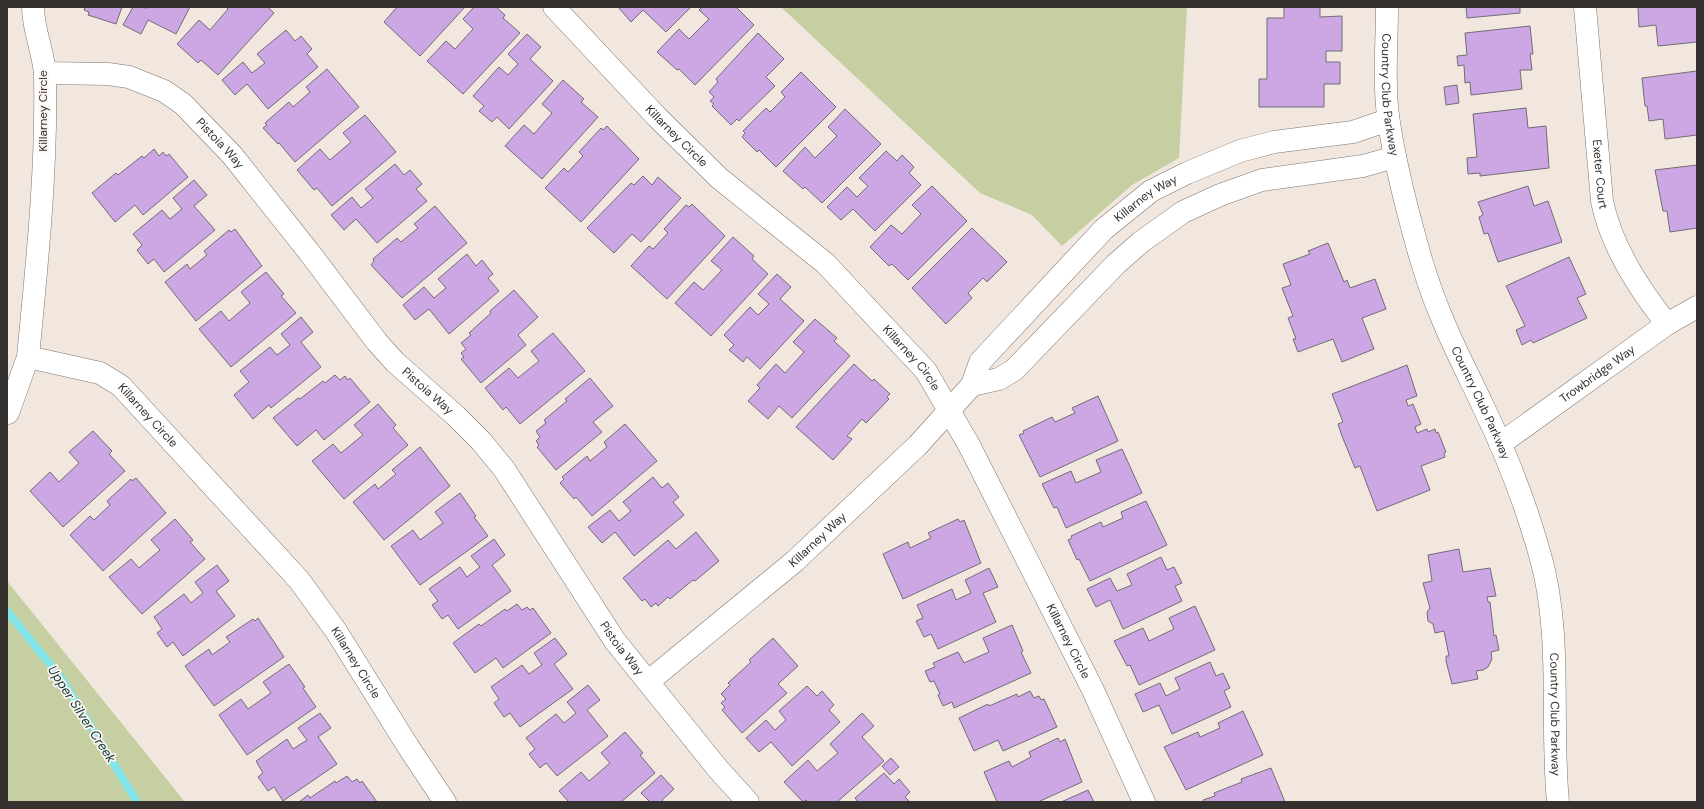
<svg xmlns="http://www.w3.org/2000/svg" width="1704" height="809" font-family="'DM Sans',sans-serif">
  <style>
    .green { fill: #c5cfa2 }
    .lines { fill: none; stroke-linecap: round; stroke-linejoin: round }
    .stream { stroke: #81e4e8; stroke-width: 8 }
    .building { fill: #cca7e3; stroke: #726c76 }
    .street-casing { stroke: #7f756e; stroke-width: 23 }
    .secondary-casing { stroke: #7f756e; stroke-width: 23 }
    .street { stroke: #fff; stroke-width: 22 }
    .secondary { stroke: #fff; stroke-width: 22 }
    .labels { text-anchor: middle; dominant-baseline: central; stroke-width: 3.5; stroke-linejoin: round; paint-order: stroke }
    .street-label { font-size: 12px; fill: #35312e; stroke: #fef4ee }
    .water-label { font-size: 13px; font-style: italic; fill: #013335; stroke: #fef4ee }
  </style>
  <rect width="100%" height="100%" fill="#f2e7df"/>
  <g class="green">
    <polygon points="781,7 1187,7 1179,158 1132,185 1062,246 1032,215 980,193"/>
    <polygon points="7,581 185,802 7,802"/>
  </g>
  <g class="lines">
    <polyline class="stream" points="7,611 62,679 137,802"/>
  </g>
  <g class="building">
    <polygon points="85,7 122,7 116,24 88,15 89,12 84,10"/>
    <polygon points="133,7 148,8 149,7 190,7 176,34 148,20 141,34 123,25"/>
    <polygon points="226,7 268,7 274,13 218,75 201,60 198,63 177,44 199,20 210,30 228,9"/>
    <polygon points="397,7 465,7 420,56 384,22"/>
    <polygon points="474,7 496,7 505,15 503,18 520,33 463,94 427,61 446,41 455,49 473,29 463,19"/>
    <polygon points="618,7 691,7 666,32 643,10 631,22"/>
    <polygon points="702,7 736,7 754,25 695,85 679,69 677,70 657,52 679,29 689,39 709,19 699,10"/>
    <polygon points="1284,7 1320,7 1320,17 1342,16 1342,51 1326,51 1326,62 1340,62 1340,84 1324,84 1324,107 1259,107 1259,79 1267,79 1267,18 1284,18"/>
    <polygon points="1466,7 1520,7 1520,13 1467,18"/>
    <polygon points="1638,7 1697,7 1697,42 1658,46 1656,25 1639,27"/>
    <polygon points="1530,26 1533,54 1530,54 1532,70 1520,70 1522,89 1471,95 1470,82 1465,83 1464,65 1458,66 1457,56 1467,55 1465,33"/>
    <polygon points="286,30 295,41 301,36 312,49 307,54 318,67 268,109 247,84 235,95 222,80 243,62 252,73 265,63 257,54"/>
    <polygon points="758,33 784,59 766,77 775,86 739,121 737,119 731,125 712,106 714,104 710,101 714,97 709,92 718,82 716,79"/>
    <polygon points="527,34 541,47 530,59 553,81 509,129 497,117 492,122 479,111 484,106 473,96 499,67 508,75 518,64 508,54"/>
    <polygon points="327,69 359,107 295,162 279,143 278,144 263,128 267,125 265,123 289,102 293,107 310,92 306,87"/>
    <polygon points="1697,71 1697,135 1665,139 1663,119 1649,121 1647,106 1645,106 1642,78"/>
    <polygon points="801,72 836,107 776,167 759,150 757,152 742,137 745,133 743,131 766,108 770,112 785,97 781,92"/>
    <polygon points="563,80 584,99 581,102 598,117 542,179 505,146 524,125 534,134 552,113 542,104"/>
    <polygon points="1457,85 1459,103 1446,105 1444,87"/>
    <polygon points="1526,108 1528,128 1546,126 1549,168 1480,176 1480,173 1468,174 1467,158 1477,157 1473,114"/>
    <polygon points="845,109 881,144 822,203 805,187 803,189 783,171 805,147 815,158 837,136 828,127"/>
    <polygon points="365,115 396,152 332,206 317,188 314,190 297,170 320,149 330,160 351,142 343,133"/>
    <polygon points="607,126 639,159 581,222 545,188 564,168 568,172 583,156 579,152 601,128 603,130"/>
    <polygon points="154,149 159,156 163,152 166,156 169,154 188,177 143,215 135,205 115,222 92,193 116,173 118,175 142,156 144,158"/>
    <polygon points="886,151 897,161 902,155 914,167 909,173 921,185 875,231 853,209 841,220 827,207 847,187 857,197 868,186 859,178"/>
    <polygon points="395,164 404,175 410,170 422,184 416,189 427,201 377,243 356,219 344,230 331,215 352,197 361,208 373,198 365,189"/>
    <polygon points="1697,165 1697,228 1670,232 1667,211 1663,211 1655,170"/>
    <polygon points="643,176 652,185 658,177 681,198 641,242 632,234 614,253 587,228 631,183 634,185"/>
    <polygon points="194,180 207,195 194,206 215,230 164,272 154,259 148,264 137,250 142,245 133,234 162,210 170,219 182,209 173,198"/>
    <polygon points="932,186 967,221 908,280 892,264 889,266 870,247 891,225 902,234 921,214 912,205"/>
    <polygon points="1528,186 1534,206 1548,201 1562,242 1498,262 1488,233 1484,234 1479,217 1483,215 1478,202"/>
    <polygon points="692,204 725,236 667,299 631,266 649,246 653,249 668,233 664,229 686,205 689,207"/>
    <polygon points="435,206 467,243 402,298 371,265 374,261 373,259 397,238 401,242 418,228 414,224"/>
    <polygon points="972,228 1007,262 987,282 983,278 968,293 972,298 946,324 912,288"/>
    <polygon points="235,229 262,266 196,321 165,282 187,264 190,269 207,255 204,251 229,230 231,232"/>
    <polygon points="733,237 754,256 752,259 768,274 711,336 675,303 694,282 703,290 722,270 711,261"/>
    <polygon points="1328,243 1344,282 1347,280 1350,288 1375,279 1386,309 1362,318 1374,349 1342,362 1333,339 1298,352 1293,339 1296,339 1288,318 1293,316 1282,288 1291,285 1283,264 1310,254 1308,251"/>
    <polygon points="467,254 476,266 482,260 493,274 488,278 499,291 449,334 429,309 415,320 403,305 424,287 434,298 446,288 438,279"/>
    <polygon points="1569,257 1586,294 1577,298 1587,318 1533,343 1531,340 1522,345 1516,330 1525,326 1506,286"/>
    <polygon points="266,272 284,294 281,296 296,313 231,367 199,329 221,311 229,321 250,303 241,292"/>
    <polygon points="777,274 791,287 780,299 804,321 760,369 747,357 743,362 729,350 734,345 724,335 750,307 758,315 769,304 758,294"/>
    <polygon points="514,290 538,317 518,335 526,345 481,383 461,359 464,357 461,353 466,349 461,343 471,335 469,333 491,313 490,311"/>
    <polygon points="301,317 313,332 301,342 321,367 271,408 269,405 253,419 234,395 249,382 240,371 270,347 277,355 290,345 281,334"/>
    <polygon points="815,319 837,338 834,341 850,356 792,418 779,406 768,419 748,401 760,388 757,385 776,364 785,373 804,352 793,342"/>
    <polygon points="553,333 585,371 520,424 506,407 503,410 485,388 509,368 518,378 539,361 531,351"/>
    <polygon points="854,364 872,381 874,379 890,394 887,397 889,399 866,423 862,419 847,436 852,439 833,460 796,427"/>
    <polygon points="1407,365 1417,396 1406,400 1408,406 1413,404 1421,424 1415,427 1417,433 1427,429 1428,432 1435,429 1436,433 1438,432 1446,452 1444,453 1445,457 1421,466 1430,490 1377,511 1360,466 1355,468 1342,436 1338,424 1343,422 1332,394"/>
    <polygon points="335,375 340,380 345,376 348,380 350,378 370,402 324,440 316,430 297,446 273,418 298,398 300,399 323,381 325,383"/>
    <polygon points="590,378 613,406 593,422 602,432 556,470 537,447 539,445 536,441 540,437 536,431 546,423 544,420 567,401 565,399"/>
    <polygon points="1098,396 1118,441 1040,477 1019,435 1024,433 1023,431 1052,417 1055,422 1075,413 1072,408"/>
    <polygon points="378,404 396,425 393,428 408,445 344,499 312,461 333,444 341,453 363,435 354,425"/>
    <polygon points="625,424 657,461 592,516 576,497 574,499 560,483 564,479 562,477 587,456 590,461 607,447 604,442"/>
    <polygon points="93,431 112,451 109,454 125,471 63,527 30,491 50,472 59,482 79,463 69,452"/>
    <polygon points="420,447 450,486 384,540 353,502 375,484 378,489 396,474 392,470"/>
    <polygon points="1122,449 1142,493 1066,528 1057,507 1054,508 1042,484 1071,471 1076,483 1101,472 1096,460"/>
    <polygon points="653,477 662,488 668,483 679,497 673,502 684,515 634,556 615,532 602,543 588,527 610,510 619,521 631,511 623,502"/>
    <polygon points="136,478 166,513 103,571 70,535 90,516 94,520 110,505 107,501 131,479 132,481"/>
    <polygon points="460,493 476,516 474,517 488,536 420,585 391,546 413,530 420,540 443,523 435,512"/>
    <polygon points="1146,501 1167,545 1090,581 1079,559 1077,560 1068,540 1072,538 1071,536 1101,522 1103,527 1123,518 1121,512"/>
    <polygon points="175,519 193,540 190,542 205,559 142,614 109,577 131,559 139,568 160,550 151,540"/>
    <polygon points="958,519 960,522 964,520 981,563 903,599 883,554 908,542 910,548 931,538 928,533"/>
    <polygon points="696,532 719,561 695,581 693,580 670,599 668,597 658,606 656,603 651,607 645,599 642,601 623,578 668,540 676,549"/>
    <polygon points="494,539 505,555 492,565 511,591 458,629 448,615 442,619 432,605 438,601 429,589 460,567 467,577 480,567 471,556"/>
    <polygon points="1459,549 1463,572 1490,568 1496,596 1487,597 1488,602 1490,602 1494,636 1496,635 1499,650 1491,652 1492,659 1488,667 1483,670 1476,671 1478,679 1452,684 1446,661 1446,656 1449,656 1444,631 1435,633 1433,624 1428,621 1427,612 1430,608 1423,583 1432,581 1428,555"/>
    <polygon points="1161,557 1167,570 1174,567 1182,583 1175,586 1182,601 1123,629 1110,600 1096,607 1087,589 1110,578 1117,591 1132,585 1127,574"/>
    <polygon points="217,565 229,581 216,591 235,616 183,656 173,642 167,647 157,633 162,629 154,617 184,594 191,603 203,593 195,582"/>
    <polygon points="989,568 998,587 983,593 996,622 938,649 931,634 924,637 916,621 923,618 917,605 952,589 956,600 971,593 965,580"/>
    <polygon points="517,604 522,610 527,607 530,610 533,608 551,633 503,668 496,658 475,673 453,643 479,624 481,626 505,609 507,611"/>
    <polygon points="1195,606 1215,650 1139,685 1130,665 1127,666 1114,641 1143,628 1149,641 1174,629 1169,618"/>
    <polygon points="258,618 284,657 214,706 185,666 209,649 212,655 230,642 226,637 253,619 255,621"/>
    <polygon points="1012,625 1023,651 1021,652 1031,673 954,708 952,702 943,706 938,695 940,694 934,681 930,682 925,671 935,667 933,663 958,652 964,663 989,652 983,638"/>
    <polygon points="555,638 567,654 554,664 573,689 520,727 510,713 504,717 494,703 499,699 491,687 522,665 529,674 542,665 534,653"/>
    <polygon points="773,638 798,666 778,684 787,693 742,733 722,710 725,707 721,703 726,699 721,694 730,685 728,683 751,662 749,660"/>
    <polygon points="1210,662 1216,676 1223,673 1230,688 1224,691 1231,707 1172,734 1159,705 1143,712 1135,694 1160,683 1166,696 1180,689 1175,678"/>
    <polygon points="289,664 305,687 303,688 316,707 247,755 219,715 241,699 248,709 271,693 263,682"/>
    <polygon points="588,685 600,700 587,710 608,736 557,776 546,763 540,768 529,754 535,749 526,738 556,714 564,723 576,713 567,702"/>
    <polygon points="807,686 817,696 822,691 834,705 829,710 840,722 792,766 771,742 759,752 746,738 766,720 775,730 786,720 779,711"/>
    <polygon points="1030,691 1034,698 1039,696 1041,700 1044,699 1057,727 1003,751 998,740 974,751 959,718 988,704 989,706 1017,694 1018,697"/>
    <polygon points="1243,711 1263,755 1186,790 1164,747 1198,732 1200,737 1220,728 1218,723"/>
    <polygon points="320,713 331,728 318,737 337,764 283,801 274,787 268,791 258,777 263,773 256,761 287,739 293,749 307,740 298,728"/>
    <polygon points="862,713 874,726 862,737 884,761 837,802 808,802 806,800 803,802 784,782 808,760 817,771 838,753 830,744"/>
    <polygon points="625,732 643,753 640,755 655,773 621,802 569,802 559,791 581,772 589,781 610,763 601,753"/>
    <polygon points="1058,738 1060,742 1065,739 1082,782 1038,802 997,802 984,772 1009,761 1012,767 1031,757 1029,752"/>
    <polygon points="891,758 899,767 890,775 882,766"/>
    <polygon points="1271,768 1285,802 1204,802 1203,800 1215,796 1214,793 1242,782 1241,779"/>
    <polygon points="884,773 894,784 899,779 910,792 905,797 910,802 858,802 855,798"/>
    <polygon points="661,775 674,789 662,800 664,802 650,802 641,793"/>
    <polygon points="347,776 352,782 357,779 360,783 362,781 377,802 299,802 308,795 310,798 335,781 336,783"/>
    <polygon points="1088,790 1094,802 1061,802"/>
  </g>
  <g class="lines">
    <g class="street-casing">
      <g id="street">
        <path id="s1" d="M33,7C33,31 44,52 45,76C47,170 37,263 28,357L100,373L121,386L299,580L336,631L409,748L445,802"/>
        <path id="s2" d="M554,7L657,117L719,178L825,263L926,371L969,445L1092,688L1144,802"/>
        <path id="s3" d="M1585,7L1602,201C1611,246 1639,289 1667,324"/>
        <path id="s4" d="M45,73L108,74L129,77L164,91L183,104L232,155L309,252L377,342L395,362L456,416L481,441L504,469L615,641L718,769L748,802"/>
        <polyline points="972,385 999,379 1014,370 1116,264 1141,242 1183,212 1220,195 1262,180 1363,166 1395,157"/>
        <polyline points="8,413 28,357"/>
        <path id="s5" d="M1500,444L1667,324L1697,307"/>
        <path id="s6" d="M649,681L795,561L918,445L972,385L980,362L1104,229L1151,191L1187,173L1240,151L1274,142L1353,132L1388,120"/>
      </g>
    </g>
    <g class="secondary-casing">
      <g id="secondary">
        <path id="s7" d="M1387,7C1387,40 1384,74 1387,106C1390,139 1398,172 1406,204C1416,243 1426,281 1442,318C1454,348 1469,376 1482,404C1505,451 1526,505 1540,555C1563,635 1550,720 1558,802"/>
      </g>
    </g>
    <use href="#street" class="street"/>
    <use href="#secondary" class="secondary"/>
  </g>
  <g class="labels">
    <g class="street-label">
      <text stroke="none"><textPath href="#s7" startOffset="88">Country Club Parkway</textPath></text>
      <text transform="translate(43 111) rotate(-90)">Killarney Circle</text>
      <text stroke="none"><textPath href="#s2" startOffset="178">Killarney Circle</textPath></text>
      <text stroke="none"><textPath href="#s4" startOffset="199">Pistoia Way</textPath></text>
      <text stroke="none"><textPath href="#s3" startOffset="168">Exeter Court</textPath></text>
      <text stroke="none"><textPath href="#s6" startOffset="697">Killarney Way</textPath></text>
      <text stroke="none"><textPath href="#s2" startOffset="502">Killarney Circle</textPath></text>
      <text stroke="none"><textPath href="#s5" startOffset="120">Trowbridge Way</textPath></text>
      <text stroke="none"><textPath href="#s4" startOffset="523">Pistoia Way</textPath></text>
      <text stroke="none"><textPath href="#s7" startOffset="412">Country Club Parkway</textPath></text>
      <text stroke="none"><textPath href="#s1" startOffset="490">Killarney Circle</textPath></text>
      <text stroke="none"><textPath href="#s6" startOffset="220">Killarney Way</textPath></text>
      <text stroke="none"><textPath href="#s2" startOffset="827">Killarney Circle</textPath></text>
      <text stroke="none"><textPath href="#s4" startOffset="847">Pistoia Way</textPath></text>
      <text stroke="none"><textPath href="#s1" startOffset="814">Killarney Circle</textPath></text>
      <text stroke="none"><textPath href="#s7" startOffset="736">Country Club Parkway</textPath></text>
    </g>
    <g class="water-label">
      <text transform="translate(82 714) rotate(57)">Upper Silver Creek</text>
    </g>
  </g>
  <rect width="1704" height="809" fill="none" stroke="#35312e" stroke-width="16"/>
</svg>
